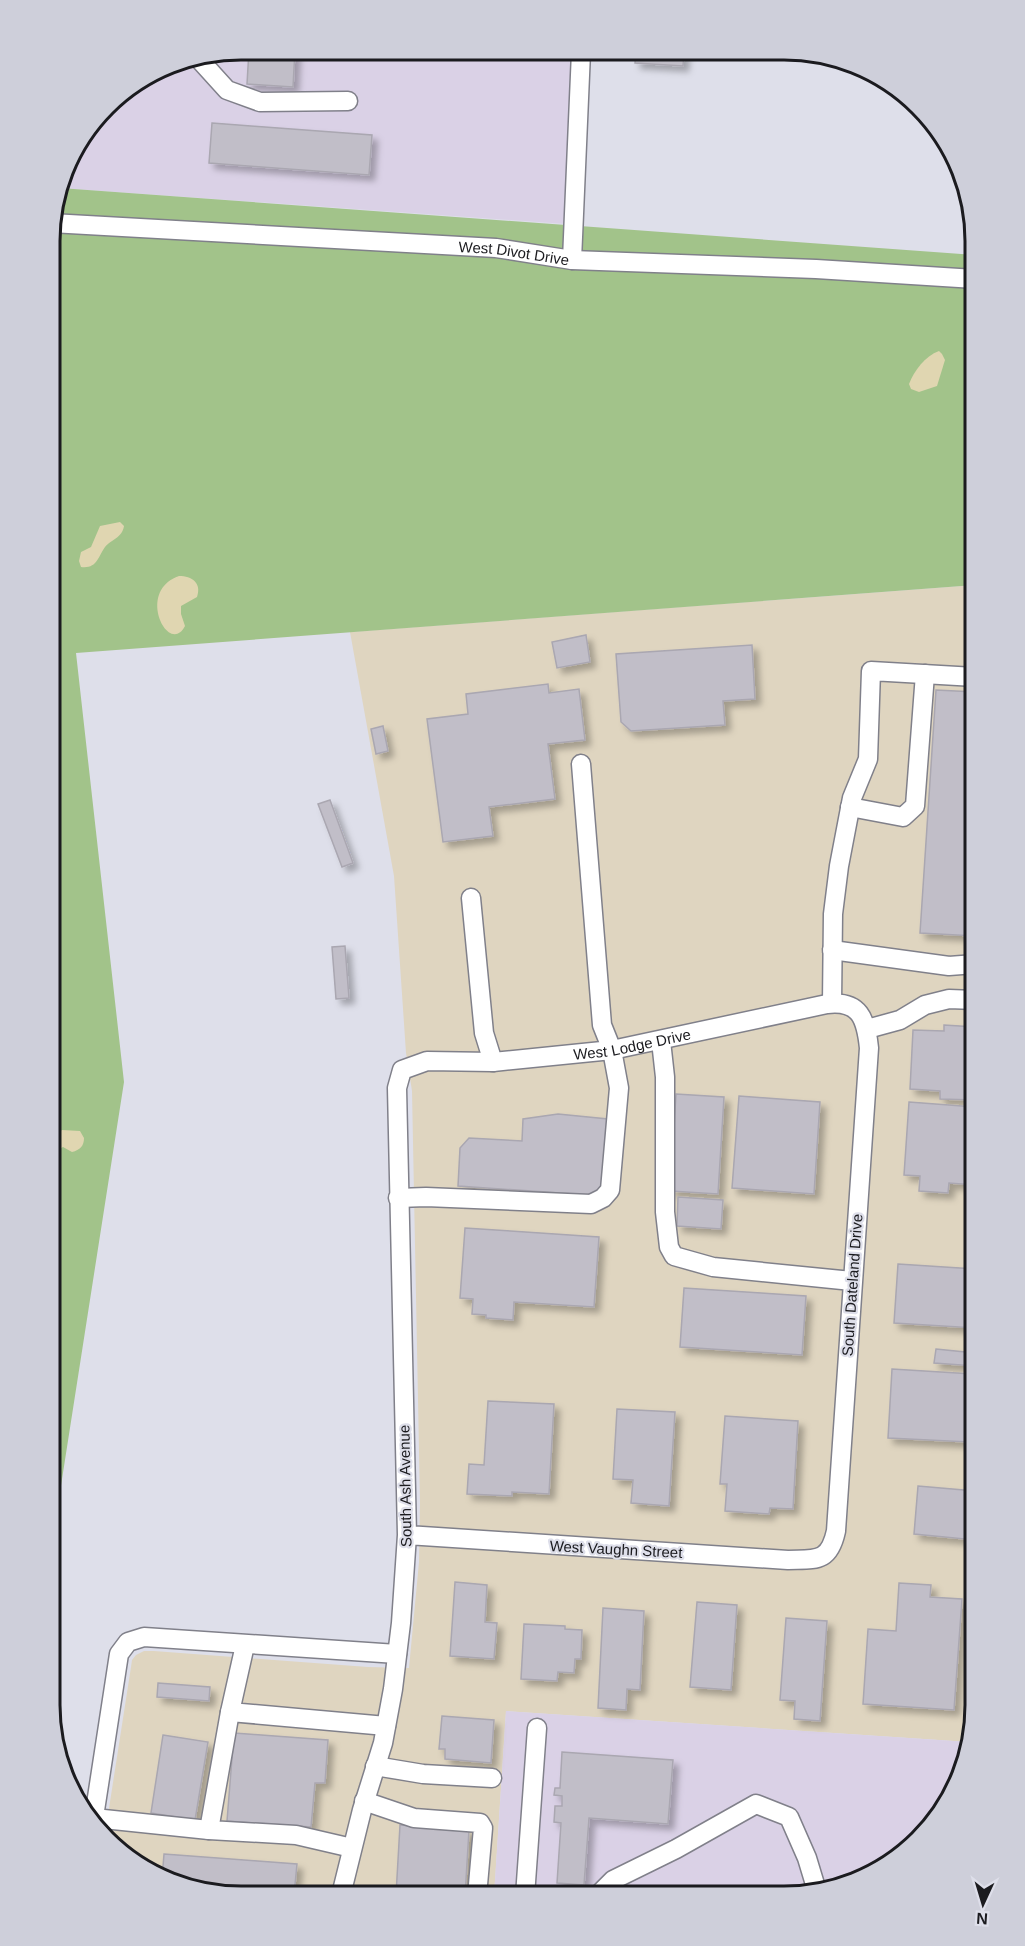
<svg xmlns="http://www.w3.org/2000/svg" width="1025" height="1946" font-family="Arial,sans-serif">
  <style>
    .commercial { fill: #dfd5c0 }
    .industrial { fill: #dad1e6 }
    .green { fill: #a2c38a }
    .sand { fill: #e0d6b1 }
    .building { fill: #c1bec8; stroke: #aaa7b1; stroke-width: 1.5; filter: url(#shadow) }
    .lines { fill: none; stroke-linecap: round; stroke-linejoin: round }
    .minor-casing { stroke: #80808a; stroke-width: 21 }
    .minor { stroke: #fff; stroke-width: 18 }
    .labels { text-anchor: middle; dominant-baseline: central; stroke-width: 4.5; stroke-linejoin: round; paint-order: stroke }
    .street-label { font-size: 15px; fill: #1b1b1f; stroke: #dedfea }
    .rim { fill: none; stroke: #1b1b1f; stroke-width: 3 }
  </style>
  <defs>
    <filter id="shadow"><feDropShadow dx="5.5" dy="5.5" stdDeviation="3" flood-color="#0004"/></filter>
  </defs>
  <rect width="100%" height="100%" fill="#dedfea"/>
  <polygon class="commercial" points="975,585 975,1718 969,1742 506,1711 494,1896 216,1895 167,1882 115,1849 105,1834 131,1667 132,1660 136,1655 144,1651 154,1651 368,1667 409,1668 419,1562 420,1502 412,1091 406,1053 394,876 350,632"/>
  <g class="industrial">
    <polygon points="241,50 575,52 566,224 60,188 69,156 114,97 168,64"/>
    <polygon points="506,1711 969,1742 961,1778 936,1822 891,1864 845,1886 784,1896 494,1896"/>
  </g>
  <polygon class="green" points="60,188 975,255 975,585 76,653 124,1082 50,1556 51,216"/>
  <g class="sand">
    <path d="M939,351L942,354L945,360L937,386L919,392L911,389L909,384C914,371 925,356 939,351Z"/>
    <path d="M120,522L124,526C122,538 112,539 105,547C98,557 97,569 81,567L79,561L81,552L91,547L100,526Z"/>
    <path d="M179,576C192,576 202,583 197,597L181,606V614L185,626C169,657 135,591 179,576Z"/>
    <path d="M62,1130L80,1131L84,1138C84,1146 80,1150 72,1152L63,1147L50,1154V1138Z"/>
  </g>
  <g class="building">
    <polygon points="249,50 295,50 293,87 247,84"/>
    <polygon points="636,52 684,52 683,66 635,63"/>
    <polygon points="212,123 372,135 369,175 209,163"/>
    <polygon points="586,635 590,662 557,668 552,642"/>
    <polygon points="752,645 755,699 723,701 725,725 631,731 621,722 616,654"/>
    <polygon points="548,684 549,693 579,689 585,740 548,744 555,799 489,807 493,836 443,842 427,719 468,714 466,694"/>
    <polygon points="936,690 975,692 975,936 920,933"/>
    <polygon points="383,726 388,751 376,754 371,729"/>
    <polygon points="330,800 353,863 342,867 318,804"/>
    <polygon points="345,946 349,998 336,999 332,947"/>
    <polygon points="944,1025 975,1027 975,1100 940,1099 940,1091 910,1089 913,1030 944,1031"/>
    <polygon points="676,1094 724,1097 718,1194 670,1191"/>
    <polygon points="739,1096 820,1102 814,1194 732,1188"/>
    <polygon points="909,1102 975,1107 975,1185 949,1183 948,1193 919,1191 920,1176 904,1175"/>
    <polygon points="558,1114 608,1119 604,1187 589,1195 458,1186 460,1148 469,1138 522,1141 523,1119"/>
    <polygon points="678,1197 723,1200 721,1229 677,1226"/>
    <polygon points="465,1228 599,1237 594,1307 514,1302 513,1320 486,1318 486,1315 472,1314 473,1299 460,1298"/>
    <polygon points="898,1264 975,1269 975,1328 894,1323"/>
    <polygon points="684,1288 806,1296 802,1355 680,1347"/>
    <polygon points="936,1349 975,1353 975,1366 934,1363"/>
    <polygon points="892,1369 973,1374 969,1442 888,1438"/>
    <polygon points="488,1401 554,1404 549,1494 512,1492 512,1496 467,1494 469,1464 484,1465"/>
    <polygon points="617,1409 675,1412 669,1506 631,1503 633,1480 613,1479"/>
    <polygon points="725,1416 798,1421 793,1509 770,1508 769,1514 725,1511 727,1484 720,1484"/>
    <polygon points="918,1486 975,1491 975,1540 914,1534"/>
    <polygon points="455,1582 487,1585 485,1622 497,1623 494,1659 450,1656"/>
    <polygon points="899,1583 931,1585 930,1597 962,1599 954,1710 863,1704 868,1629 896,1631"/>
    <polygon points="697,1602 737,1605 731,1690 690,1687"/>
    <polygon points="603,1608 644,1611 640,1690 627,1689 626,1710 598,1708"/>
    <polygon points="786,1618 827,1621 820,1721 794,1719 795,1701 780,1700"/>
    <polygon points="524,1624 565,1626 565,1629 582,1630 581,1659 575,1659 574,1673 558,1672 557,1681 521,1679"/>
    <polygon points="158,1683 210,1687 209,1701 157,1697"/>
    <polygon points="442,1716 494,1720 491,1763 445,1759 445,1749 439,1749"/>
    <polygon points="234,1733 328,1740 325,1783 315,1783 311,1827 227,1821"/>
    <polygon points="163,1735 208,1742 195,1820 151,1813"/>
    <polygon points="562,1752 673,1760 668,1824 589,1818 584,1885 557,1883 561,1823 554,1822 555,1806 562,1806 562,1796 554,1795 555,1788 560,1788"/>
    <polygon points="400,1825 469,1830 465,1896 396,1895"/>
    <polygon points="164,1854 297,1864 294,1895 216,1895 167,1882 162,1879"/>
  </g>
  <g class="lines">
    <g class="minor-casing">
      <g id="minor">
        <polyline points="198,58 227,90 260,102 348,101"/>
        <path id="s1" d="M51,223L496,248L572,260L816,269L975,279"/>
        <polyline points="572,260 581,52"/>
        <polyline points="850,807 903,817 915,806 925,674"/>
        <polyline points="471,898 484,1033 493,1062"/>
        <polyline points="832,950 949,966 975,964"/>
        <polyline points="832,1003 833,914 839,866 852,798 868,759 871,671 975,677"/>
        <polyline points="867,1029 900,1020 925,1005 949,999 975,1000"/>
        <polyline points="661,1041 665,1077 665,1212 669,1247 674,1256 713,1267 852,1281"/>
        <polyline points="398,1198 426,1197 591,1204 603,1198 610,1190 619,1088 612,1050 602,1025 581,764"/>
        <polyline points="245,1645 230,1712 386,1726"/>
        <polyline points="230,1712 209,1830 296,1835 352,1848"/>
        <polyline points="375,1766 423,1774 492,1778"/>
        <polyline points="364,1801 414,1818 480,1823 483,1828 477,1896"/>
        <polyline points="94,1817 119,1654 128,1642 144,1637 397,1654"/>
        <polyline points="94,1818 209,1830"/>
        <path id="s2" d="M341,1895L362,1810L383,1743L393,1689L401,1623L407,1535L397,1088L402,1070L427,1061L493,1062L612,1050L827,1004C860,1000 866,1019 869,1048L836,1531C829,1563 816,1559 788,1560L407,1535"/>
        <polyline points="525,1896 537,1728"/>
        <polyline points="597,1896 613,1880 676,1849 756,1804 789,1817 807,1858 817,1891"/>
      </g>
    </g>
    <use href="#minor" class="minor"/>
  </g>
  <g class="labels">
    <g class="street-label">
      <text stroke="none"><textPath href="#s1" startOffset="464">West Divot Drive</textPath></text>
      <text stroke="none"><textPath href="#s2" startOffset="1066">West Lodge Drive</textPath></text>
      <text transform="translate(852 1285) rotate(-86)">South Dateland Drive</text>
      <text transform="translate(405 1486) rotate(-91)">South Ash Avenue</text>
      <text transform="translate(616 1549) rotate(3)">West Vaughn Street</text>
    </g>
  </g>
  <path d="M0 0H1025V1946H0ZM241 60H784A181 181 0 0 1 965 241V1705A181 181 0 0 1 784 1886H241A181 181 0 0 1 60 1705V241A181 181 0 0 1 241 60Z" fill="#cecfda" fill-rule="evenodd"/>
  <path class="rim" d="M241 60H784A181 181 0 0 1 965 241V1705A181 181 0 0 1 784 1886H241A181 181 0 0 1 60 1705V241A181 181 0 0 1 241 60Z"/>
  <g transform="translate(983 1904) rotate(184)" stroke="#dedfea" stroke-width="4.5" paint-order="stroke">
  <path d="M0-4.5L10 22L0 15L-10 22Z" fill="#1b1b1f"/>
  <text y="-9" font-size="16" font-weight="bold" text-anchor="middle" fill="#1b1b1f">N</text>
  </g>
</svg>
